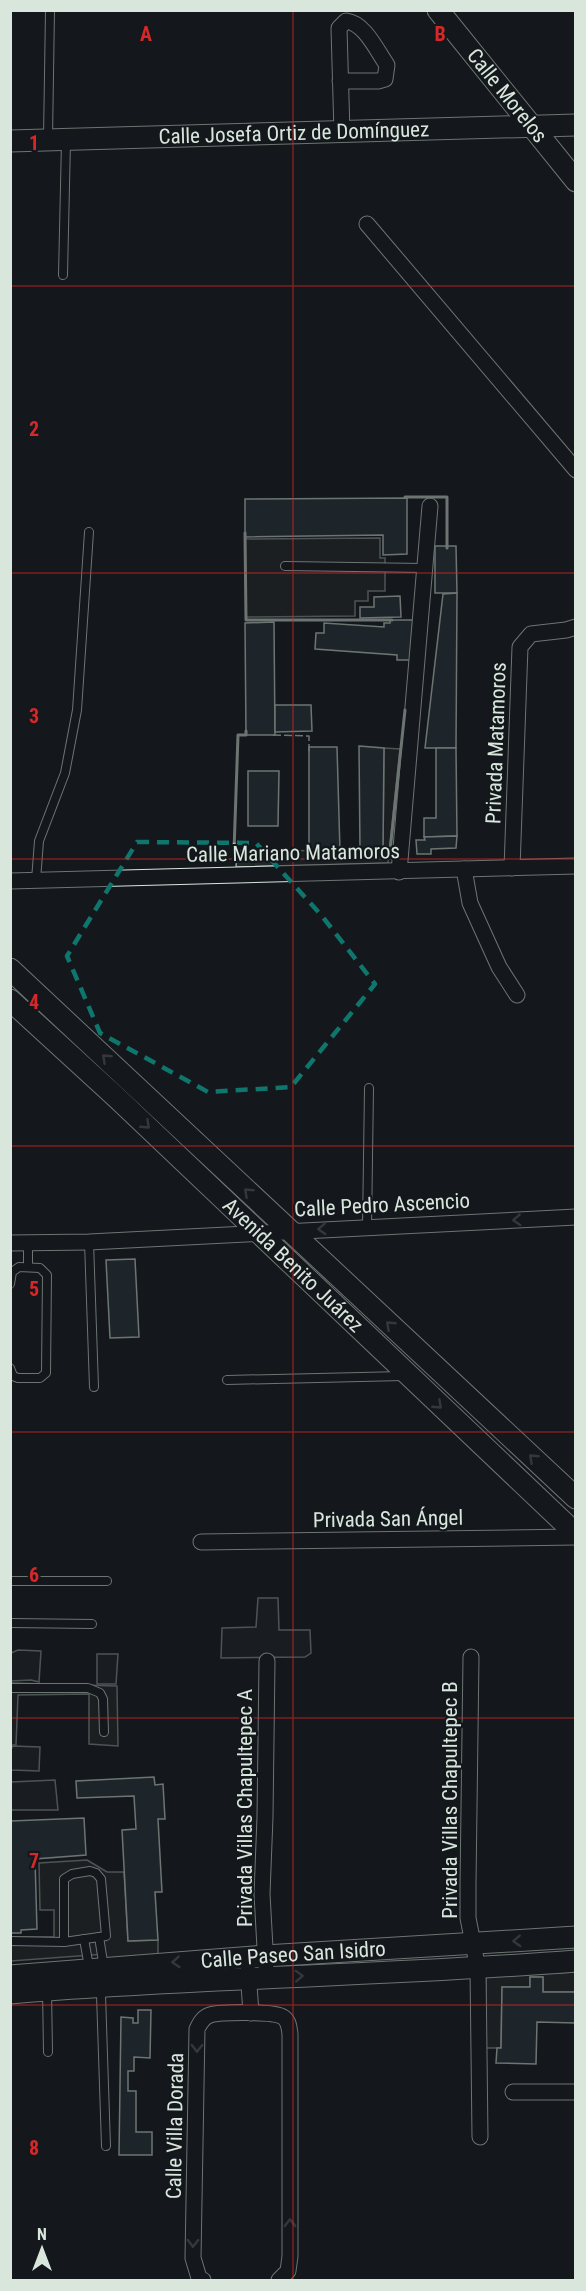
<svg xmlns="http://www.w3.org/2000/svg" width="586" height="2291" font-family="'Roboto Condensed',sans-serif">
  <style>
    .green { fill: #202428; stroke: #939e99; stroke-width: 1.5 }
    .parking { fill: #24282b; stroke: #939e99; stroke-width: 1.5 }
    .building { fill: #2c363c; stroke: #d8e6dc; stroke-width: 1.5 }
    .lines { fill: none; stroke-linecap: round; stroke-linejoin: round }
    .lane-casing { stroke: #d8e6dc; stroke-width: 10 }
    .street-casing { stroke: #d8e6dc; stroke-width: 17 }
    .secondary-casing { stroke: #d8e6dc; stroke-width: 23 }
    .lane { stroke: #14181c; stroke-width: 8 }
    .street { stroke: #14181c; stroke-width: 15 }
    .secondary { stroke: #14181c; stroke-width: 21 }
    .fence { stroke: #d8e6dc; stroke-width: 1.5; stroke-dasharray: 8 3; stroke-linecap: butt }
    .wall { stroke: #d8e6dc; stroke-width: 3 }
    .oneway { stroke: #59605f }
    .marked { fill: none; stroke: #0f766e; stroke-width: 4.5; stroke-dasharray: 12 8; stroke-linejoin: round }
    .grid { fill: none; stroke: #d62828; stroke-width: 1.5; stroke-opacity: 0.55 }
    .labels { text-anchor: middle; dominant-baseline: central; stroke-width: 4.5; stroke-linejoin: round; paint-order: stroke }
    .street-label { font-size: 21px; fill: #d8e6dc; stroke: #14181c }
    .grid-label { font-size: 20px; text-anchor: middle; font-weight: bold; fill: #d62828; stroke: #14181c; stroke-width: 4.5; stroke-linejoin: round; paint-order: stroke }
  </style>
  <rect width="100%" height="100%" fill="#14181c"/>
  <g class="green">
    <polygon points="258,1598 278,1598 279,1630 310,1630 311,1653 305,1657 221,1658 222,1628 256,1627"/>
    <polygon points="18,1650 41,1651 39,1682 31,1680 11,1681 11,1653"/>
    <polygon points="97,1654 118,1654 116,1684 97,1684"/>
    <polygon points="13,1746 40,1747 39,1771 11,1770 11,1749"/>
    <polygon points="55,1780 58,1810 11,1810 11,1782"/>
  </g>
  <g class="parking">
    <polygon points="380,538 380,558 385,558 385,591 368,591 368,601 355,601 355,616 246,617 245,539"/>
    <polygon points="384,748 400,749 388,863 236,867 237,851 383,850"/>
    <polygon points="11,1683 117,1686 118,1746 89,1744 89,1694 18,1695 16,1745 11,1745"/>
    <polygon points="87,1860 107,1872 124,1872 128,1941 158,1940 158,1958 107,1961 105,1954 11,1961 11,1937 54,1937 54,1910 40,1910 39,1863"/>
    <polygon points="575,1972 575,1992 543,1992 543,1977 530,1977 530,1987 502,1987 501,2048 484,2048 486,1977"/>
  </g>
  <g class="building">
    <polygon points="407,498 407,554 383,555 383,535 245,537 245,499"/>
    <polygon points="435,546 456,546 457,593 435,593"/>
    <polygon points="457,593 456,748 425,748 443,594"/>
    <polygon points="400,596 401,617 360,618 360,607 374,607 374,597"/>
    <polygon points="390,620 413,620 411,660 397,660 397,655 315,649 316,633 324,633 324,623 384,627 384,623 390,623"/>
    <polygon points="274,622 275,735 246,735 245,623"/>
    <polygon points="275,705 311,705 312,731 275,732"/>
    <polygon points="359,746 384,748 383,851 360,851"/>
    <polygon points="309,747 337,747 340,851 309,851"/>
    <polygon points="436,748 456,748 457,836 424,837 424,818 436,818"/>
    <polygon points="248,771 279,771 278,826 248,826"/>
    <polygon points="457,836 456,848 431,849 431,854 417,854 416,840 425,840 424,837"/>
    <polygon points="135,1259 139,1337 110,1338 106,1260"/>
    <polygon points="154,1777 155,1785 163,1784 165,1819 158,1819 162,1892 155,1892 158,1940 128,1941 122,1830 136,1829 134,1796 77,1798 76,1781"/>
    <polygon points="84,1818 86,1855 35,1859 37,1929 21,1930 21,1933 10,1933 10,1819 11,1821"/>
    <polygon points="530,1977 543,1977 543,1992 576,1992 576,2023 537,2022 536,2064 496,2063 497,2048 501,2048 502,1987 530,1987"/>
    <polygon points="138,2010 151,2010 150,2058 134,2057 134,2071 128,2071 128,2091 136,2091 136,2132 152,2132 152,2155 119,2155 121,2017 133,2018 133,2023 138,2023"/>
  </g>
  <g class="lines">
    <g class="lane-casing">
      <g id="lane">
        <polyline points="48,138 50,10"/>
        <polyline points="63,275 66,141"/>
        <polyline points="285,566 424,568"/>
        <polyline points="36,880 39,841 65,773 77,710 89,532"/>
        <polyline points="367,1227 369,1088"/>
        <polyline points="89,1242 94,1387"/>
        <polyline points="28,1243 28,1267"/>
        <polyline points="10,1284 12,1272 19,1267 40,1268 47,1275 46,1373 40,1378 18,1378 13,1376 10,1368"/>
        <polyline points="227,1380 403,1376"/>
        <polyline points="10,1581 107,1581"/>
        <polyline points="10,1623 92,1624"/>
        <polyline points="10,1688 88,1688 100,1693 103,1699 104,1732"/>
        <polygon points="90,1871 96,1873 101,1879 106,1936 64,1942 64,1879 72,1874"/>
        <polyline points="99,1937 104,1968"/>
        <polyline points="84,1939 89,1967"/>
        <polyline points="10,1941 64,1942"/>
        <polyline points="104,1989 101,1994 106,2146"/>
        <polyline points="47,1990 48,2052"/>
      </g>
    </g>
    <g class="street-casing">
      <g id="street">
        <path d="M340,81H378L385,79L387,65C377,51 365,23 346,21L339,28L342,133"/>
        <polyline points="367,224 576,470"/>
        <polyline points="512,868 520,647 531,634 566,630 576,627"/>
        <polyline points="464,869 470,903 499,967 517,995"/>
        <polyline points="399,872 430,506"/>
        <polyline points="10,881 576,866"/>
        <polyline points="10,1243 89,1242 576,1217"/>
        <polyline points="201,1542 576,1537"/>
        <polyline points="471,1657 468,1884 468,1918 478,1969 480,2137"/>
        <polyline points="266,1966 262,1894 265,1817 267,1661"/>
        <polyline points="248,1971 251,2013"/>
        <polyline points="513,2092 576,2092"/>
        <path d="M203,2280L199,2278L193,2258L197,2029C200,2023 203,2017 210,2015C221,2012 274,2011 283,2017C289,2021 289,2027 290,2034V2256L288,2271L279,2280"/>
      </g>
    </g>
    <g class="secondary-casing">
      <g id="secondary">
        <path id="s1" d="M438,10L576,181"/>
        <path id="s2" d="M10,141L576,125"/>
        <polyline points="10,969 576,1498"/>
        <path id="s3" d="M10,1000L116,1097L576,1534"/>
        <path id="s4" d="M10,1976L265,1956L576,1937"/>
        <path d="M10,1993C199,1977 387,1976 576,1961"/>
      </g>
    </g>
    <use href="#lane" class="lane"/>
    <use href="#street" class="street"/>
    <use href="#secondary" class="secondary"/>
    <g class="fence">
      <polyline points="273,735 309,736 309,751"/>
      <polyline points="234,851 289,851"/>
    </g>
    <g class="wall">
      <polyline points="405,497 447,497 447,548"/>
      <polyline points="245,533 246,620 392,620"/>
      <polyline points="234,851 238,735 246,735 246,731"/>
      <polyline points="390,851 405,710"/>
    </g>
  </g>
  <defs><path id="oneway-chevron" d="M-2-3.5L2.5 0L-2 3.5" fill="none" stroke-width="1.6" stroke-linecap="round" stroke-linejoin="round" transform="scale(1.5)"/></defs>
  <g class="oneway">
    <use href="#oneway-chevron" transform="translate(106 1058) rotate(-137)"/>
    <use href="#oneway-chevron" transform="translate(146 1125) rotate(43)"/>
    <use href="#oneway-chevron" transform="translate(248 1192) rotate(-137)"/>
    <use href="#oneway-chevron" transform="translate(517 1220) rotate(177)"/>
    <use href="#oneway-chevron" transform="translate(322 1229) rotate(177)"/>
    <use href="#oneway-chevron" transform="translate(390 1325) rotate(-137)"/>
    <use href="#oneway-chevron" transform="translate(438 1405) rotate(43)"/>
    <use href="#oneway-chevron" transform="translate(533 1458) rotate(-137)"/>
    <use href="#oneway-chevron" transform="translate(517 1941) rotate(177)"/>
    <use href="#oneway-chevron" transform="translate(176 1962) rotate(176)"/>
    <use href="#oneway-chevron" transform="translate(299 1976) rotate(-2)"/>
    <use href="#oneway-chevron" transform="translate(197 2048) rotate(91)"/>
    <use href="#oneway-chevron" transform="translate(290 2223) rotate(-90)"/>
    <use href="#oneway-chevron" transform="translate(193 2243) rotate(91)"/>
  </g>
  <path d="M0 0H586V2291H0ZM137,842L256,843L322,916L375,984L291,1087L208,1092L100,1033L67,956Z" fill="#14181c" fill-opacity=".55" fill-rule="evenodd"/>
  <path class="marked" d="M137,842L256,843L322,916L375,984L291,1087L208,1092L100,1033L67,956Z"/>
  <path class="grid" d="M293,10V2280M10,286H576M10,573H576M10,859H576M10,1146H576M10,1432H576M10,1718H576M10,2005H576"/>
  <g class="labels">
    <g class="street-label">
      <text stroke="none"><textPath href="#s1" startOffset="110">Calle Morelos</textPath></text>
      <text stroke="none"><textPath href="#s2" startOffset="284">Calle Josefa Ortiz de Domínguez</textPath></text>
      <text transform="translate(496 743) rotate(-88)">Privada Matamoros</text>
      <text transform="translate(293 853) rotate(-1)">Calle Mariano Matamoros</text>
      <text transform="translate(382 1205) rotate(-3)">Calle Pedro Ascencio</text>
      <text stroke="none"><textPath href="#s3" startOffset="388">Avenida Benito Juárez</textPath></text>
      <text transform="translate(388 1519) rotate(-1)">Privada San Ángel</text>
      <text transform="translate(450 1800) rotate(-90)">Privada Villas Chapultepec B</text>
      <text transform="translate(245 1808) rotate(-90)">Privada Villas Chapultepec A</text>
      <text stroke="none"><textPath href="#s4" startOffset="284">Calle Paseo San Isidro</textPath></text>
      <text transform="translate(175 2126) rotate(-89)">Calle Villa Dorada</text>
    </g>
  </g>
  <g class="grid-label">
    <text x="146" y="41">A</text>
    <text x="440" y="41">B</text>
    <text x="34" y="150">1</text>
    <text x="34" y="436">2</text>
    <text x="34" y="723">3</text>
    <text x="34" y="1009">4</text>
    <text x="34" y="1296">5</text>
    <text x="34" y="1582">6</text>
    <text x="34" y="1868">7</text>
    <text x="34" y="2155">8</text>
  </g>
  <rect width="586" height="2291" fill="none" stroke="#d8e6dc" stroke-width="24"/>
  <g transform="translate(42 2249)" stroke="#14181c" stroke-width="4.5" paint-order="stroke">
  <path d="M0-4.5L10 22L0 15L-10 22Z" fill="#d8e6dc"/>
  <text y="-9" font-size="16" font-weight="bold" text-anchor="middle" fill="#d8e6dc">N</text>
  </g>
</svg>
